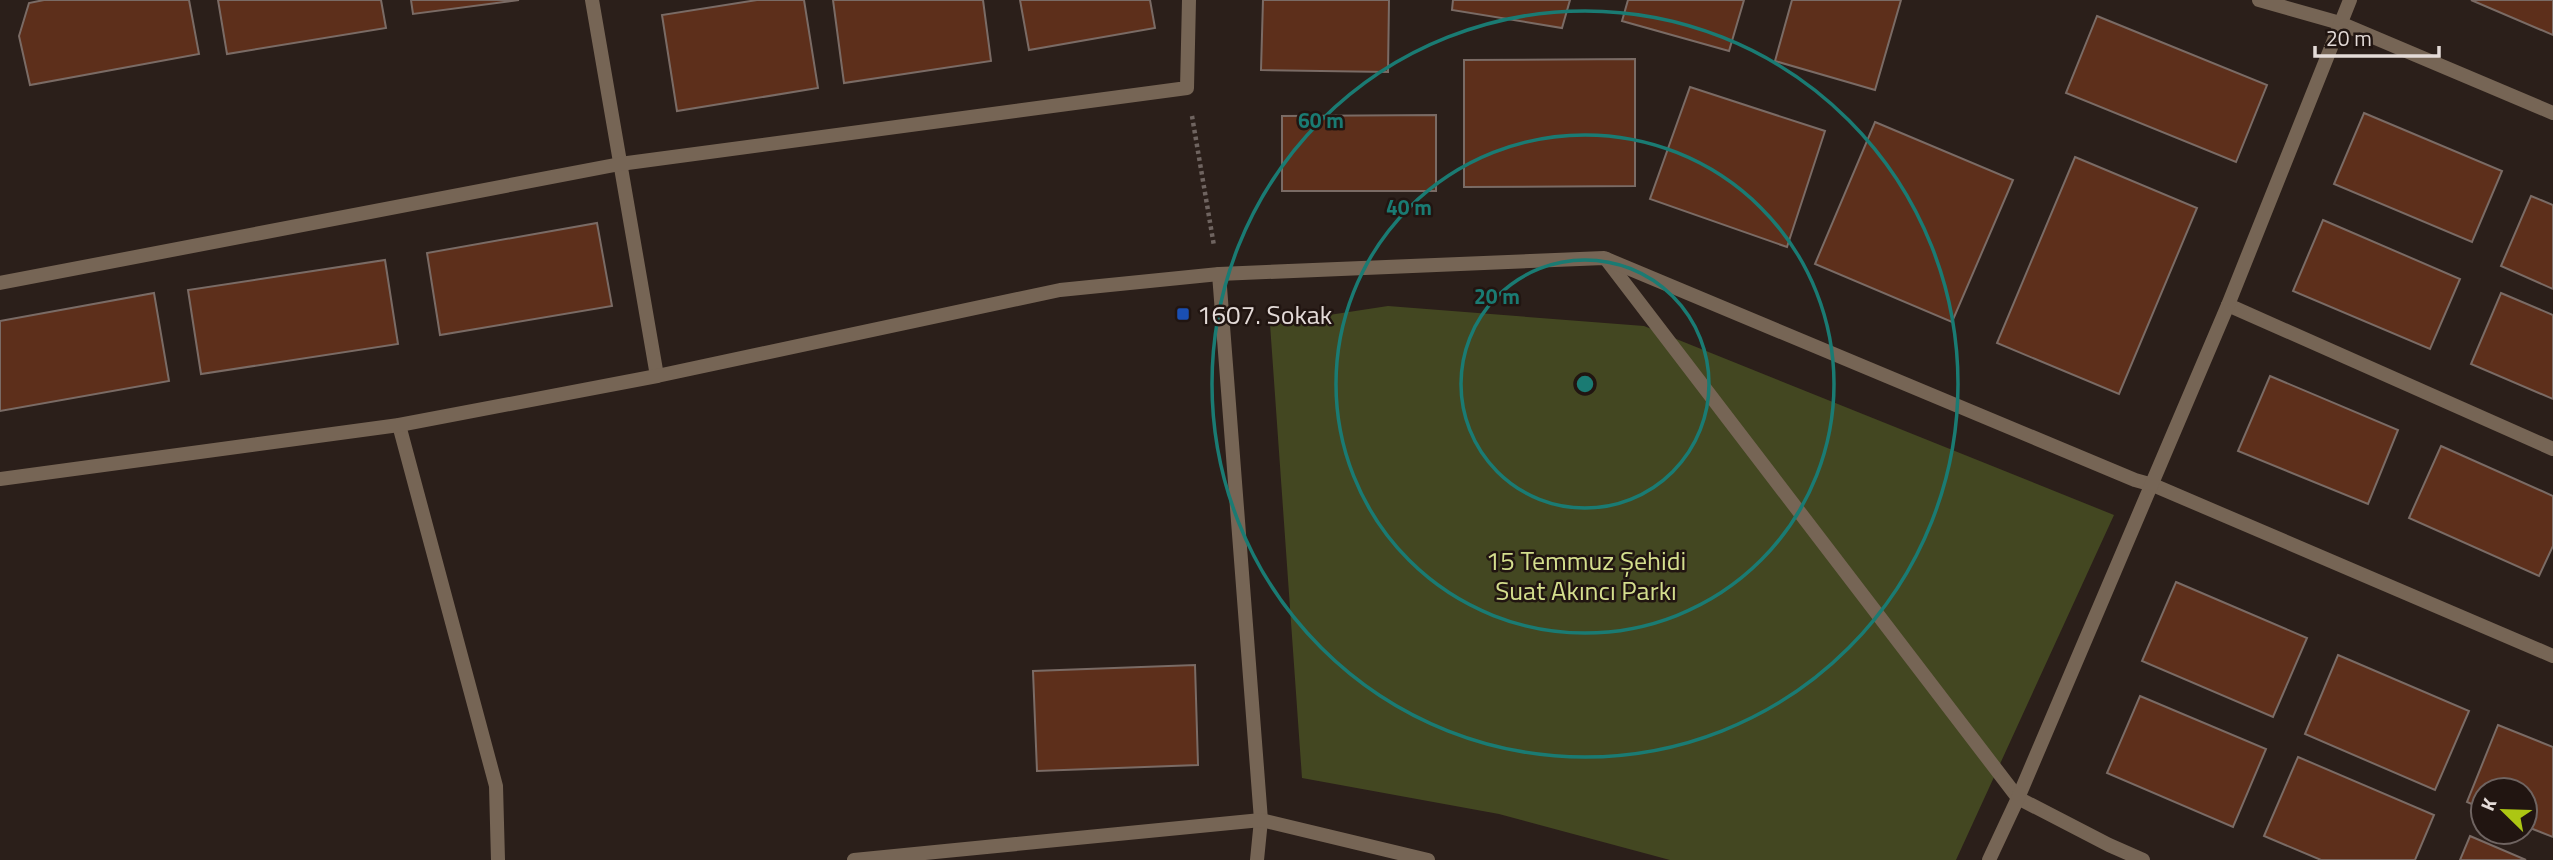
<svg xmlns="http://www.w3.org/2000/svg" width="2553" height="860" viewBox="0 0 2553 860" font-family="'Titillium Web',sans-serif">
  <style>
    .green { fill: #434721 }
    .building { fill: #5d2f1b; stroke: #7a6b65; stroke-width: 2 }
    .lines { fill: none; stroke-linecap: round; stroke-linejoin: round }
    .path { stroke: #6f6460; stroke-width: 4.5; stroke-dasharray: 3.5 3.5; stroke-linecap: butt }
    .street { stroke: #766555; stroke-width: 14 }
    .ring { fill: none; stroke: #1a7b73; stroke-width: 3.5 }
    .transit-dot { fill: #1a4fb4; stroke: #211511; stroke-width: 2.5 }
    .labels { text-anchor: middle; dominant-baseline: central; stroke-width: 5; stroke-linejoin: round; paint-order: stroke }
    .poi-label { font-size: 26px; fill: #e4dbd8; stroke: #211511; text-anchor: start }
    .park-label { font-size: 26px; fill: #d4de8d; stroke: #211511 }
    .centre { fill: #1a7b73; stroke: #211511; stroke-width: 3.5 }
    .ring-label { font-size: 21px; text-anchor: middle; font-weight: bold; fill: #1a7b73; stroke: #211511; stroke-width: 5; stroke-linejoin: round; paint-order: stroke }
  </style>
  <rect width="100%" height="100%" fill="#2b1f1a"/>
  <!-- green -->
  <polygon class="green" points="1388,306 1644,326 2114,515 1956,860 1670,860 1499,814 1302,778 1270,324"/>
  <!-- building -->
  <g class="building">
    <polygon points="44,0 189,0 199,54 30,85 19,36 29,3"/>
    <polygon points="218,0 381,0 386,28 227,54"/>
    <polygon points="411,0 519,0 413,14"/>
    <polygon points="757,0 804,0 818,88 677,111 662,15"/>
    <polygon points="833,0 983,0 991,61 844,83"/>
    <polygon points="1020,0 1150,0 1155,28 1029,50"/>
    <polygon points="1263,0 1389,0 1388,72 1261,70"/>
    <polygon points="1453,0 1570,0 1562,28 1452,10"/>
    <polygon points="1628,0 1744,0 1729,51 1622,21"/>
    <polygon points="1792,0 1901,0 1875,90 1775,61"/>
    <polygon points="2471,0 2553,0 2553,35"/>
    <polygon points="2097,16 2267,85 2236,162 2066,93"/>
    <polygon points="1635,59 1635,186 1464,187 1464,60"/>
    <polygon points="1690,87 1825,131 1787,247 1650,199"/>
    <polygon points="2364,113 2502,171 2472,242 2334,184"/>
    <polygon points="1436,115 1436,191 1282,191 1282,116"/>
    <polygon points="1875,122 2013,180 1952,322 1815,264"/>
    <polygon points="2075,157 2197,208 2119,394 1997,343"/>
    <polygon points="2531,196 2553,205 2553,289 2501,266"/>
    <polygon points="2323,220 2460,279 2430,349 2293,291"/>
    <polygon points="597,223 612,306 440,335 427,253"/>
    <polygon points="385,260 398,344 201,374 188,290"/>
    <polygon points="154,293 169,381 0,411 0,321"/>
    <polygon points="2501,293 2553,315 2553,399 2471,364"/>
    <polygon points="2270,376 2398,430 2368,504 2238,451"/>
    <polygon points="2441,446 2553,496 2553,546 2539,576 2409,518"/>
    <polygon points="2176,582 2307,638 2273,717 2142,661"/>
    <polygon points="2338,655 2469,711 2435,790 2305,734"/>
    <polygon points="1195,665 1198,765 1037,771 1033,671"/>
    <polygon points="2140,696 2266,749 2233,827 2107,773"/>
    <polygon points="2498,725 2553,747 2553,837 2525,826 2525,790 2483,790 2483,809 2467,802"/>
    <polygon points="2298,757 2434,815 2415,860 2321,860 2264,836"/>
    <polygon points="2470,836 2526,860 2460,860"/>
  </g>
  <g class="lines">
    <!-- path -->
    <polyline class="path" points="1192,116 1214,246"/>
    <!-- street -->
    <g class="street">
      <polyline points="592,0 657,376"/>
      <polyline points="2259,0 2340,23 2553,113"/>
      <polyline points="1606,259 2018,798 2109,845 2143,860"/>
      <polyline points="1219,274 1261,820 1257,860"/>
      <polyline points="0,283 620,164 1187,88 1189,0"/>
      <polyline points="2228,305 2553,449"/>
      <polyline points="399,425 496,786 498,860"/>
      <polyline points="0,479 399,425 657,376 1060,290 1219,274 1604,258 2135,480 2153,485 2553,656"/>
      <polyline points="854,860 1261,820 1428,860"/>
      <polyline points="1989,860 2018,798 2228,305 2350,0"/>
    </g>
  </g>
  <!-- distance rings -->
  <g class="ring">
    <circle cx="1585" cy="384" r="124"/>
    <circle cx="1585" cy="384" r="249"/>
    <circle cx="1585" cy="384" r="373"/>
  </g>
  <!-- markers -->
  <rect class="transit-dot" x="1176" y="307" width="14" height="14" rx="3.5"/>
  <g class="labels">
    <!-- poi labels -->
    <g class="poi-label">
      <text x="1197" y="314">1607. Sokak</text>
    </g>
    <!-- park labels -->
    <g class="park-label">
      <text x="1586" y="560">15 Temmuz Şehidi<tspan x="1586" dy="30">Suat Akıncı Parkı</tspan></text>
    </g>
  </g>
  <circle cx="1585" cy="384" r="10" class="centre"/>
  <g class="ring-label">
    <text x="1321" y="128">60 m</text>
    <text x="1409" y="215">40 m</text>
    <text x="1497" y="304">20 m</text>
  </g>
  <!-- north arrow -->
  <g transform="translate(2504 811) rotate(293)"><circle r="33" fill="#211511" stroke="#6f6461" stroke-width="2"/>
  <path d="M0-5L12 26L0 18L-12 26Z" fill="#acc613"/>
  <text y="-10" font-size="19" font-weight="bold" text-anchor="middle" fill="#e4dbd8">K</text>
  </g>
  <!-- scale -->
  <path d="M2315 46v10h124v-10" fill="none" stroke="#e4dbd8" stroke-width="3.5"/>
  <text x="2326" y="46" font-size="21" fill="#e4dbd8" stroke="#211511" stroke-width="5" paint-order="stroke">20 m</text>
</svg>
